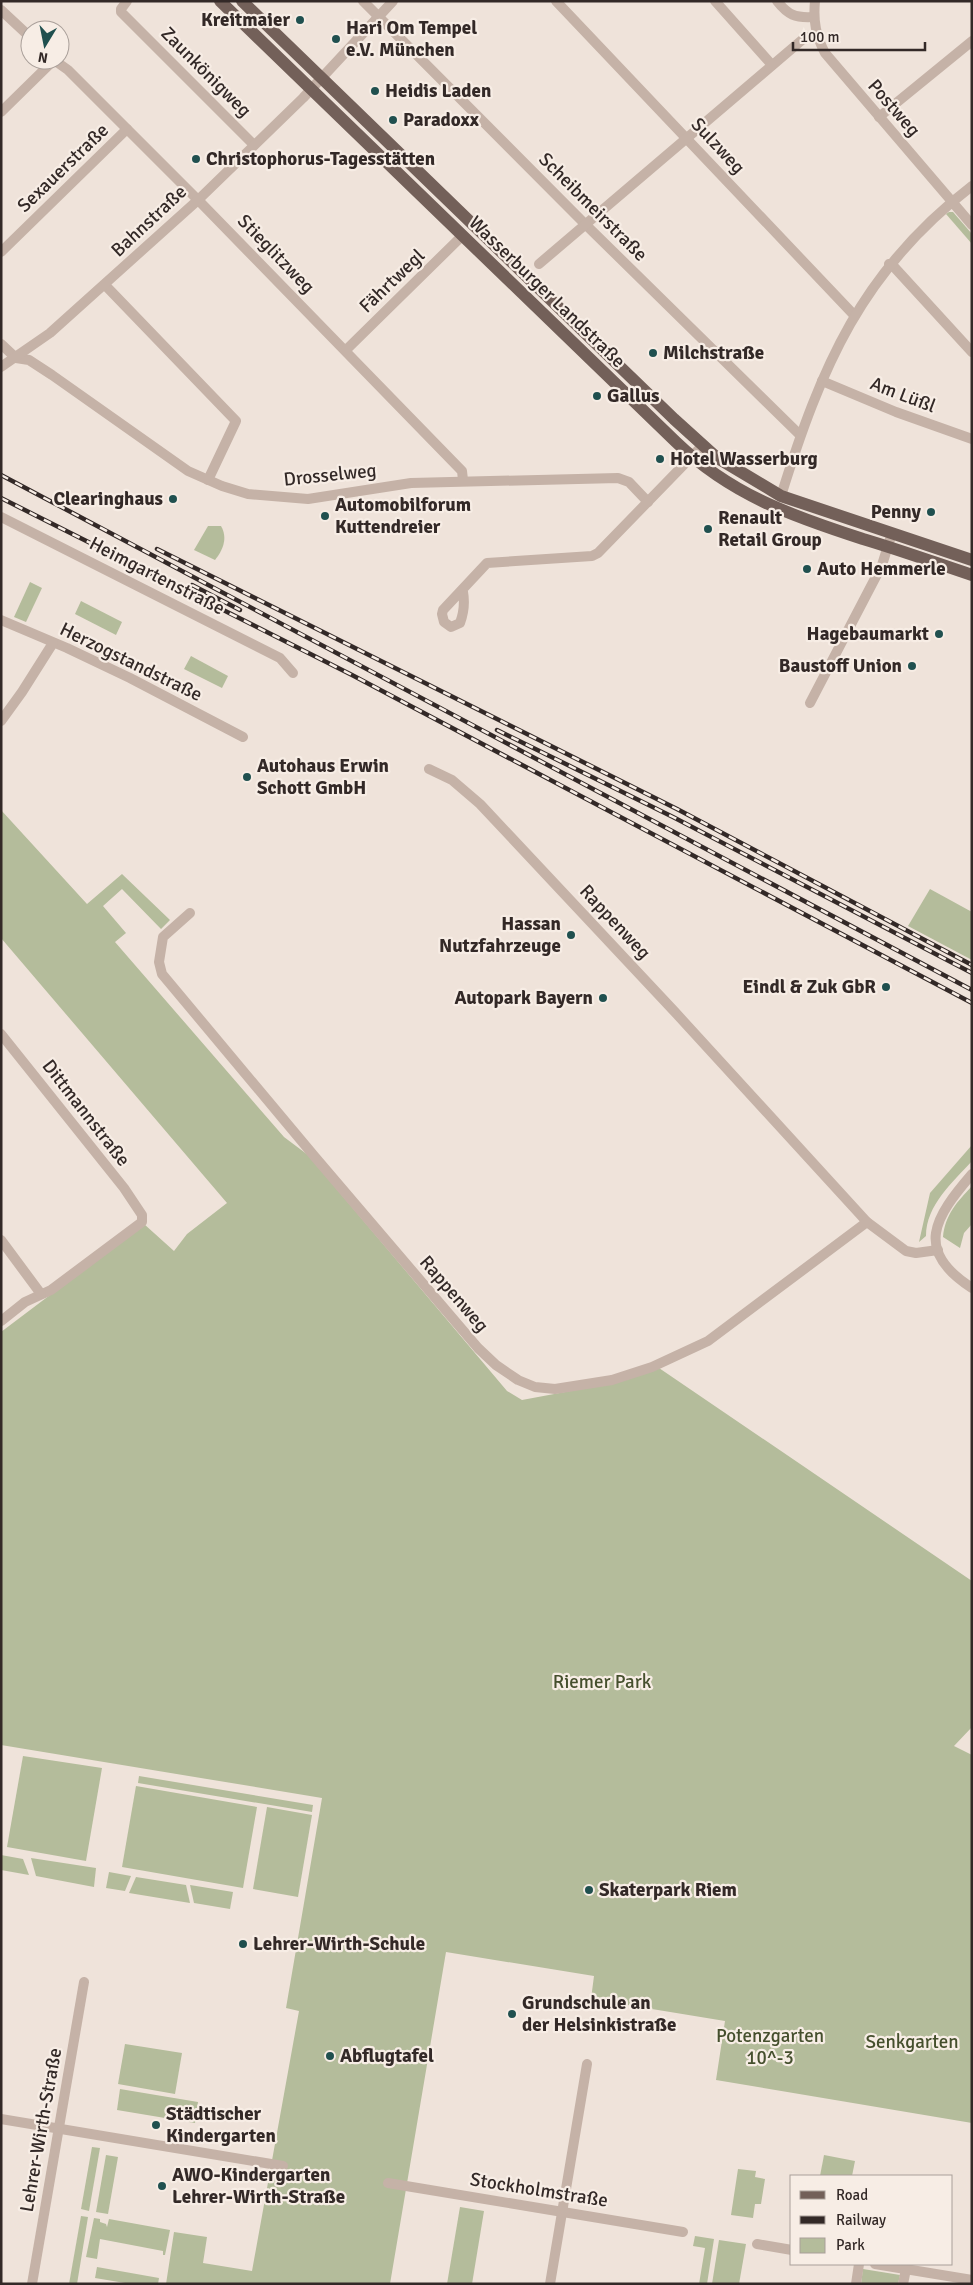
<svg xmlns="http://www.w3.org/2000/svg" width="973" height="2285" viewBox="0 0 973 2285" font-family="Signika,sans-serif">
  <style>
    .green { fill: #b4bc9b }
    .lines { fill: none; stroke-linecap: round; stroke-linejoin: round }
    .minor { stroke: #c5b2a7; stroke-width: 10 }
    .major { stroke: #736059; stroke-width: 12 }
    .rail-casing { stroke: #332927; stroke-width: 4.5 }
    .rail { stroke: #f7ede5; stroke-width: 2.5; stroke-dasharray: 8; stroke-linecap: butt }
    .poi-dot { fill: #20504f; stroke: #f7ede5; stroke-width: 2 }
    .labels { text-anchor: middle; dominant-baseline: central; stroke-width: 4.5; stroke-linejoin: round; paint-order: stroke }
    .poi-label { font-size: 19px; font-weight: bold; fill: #332927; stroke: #f7ede5; text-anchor: start }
    .street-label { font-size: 19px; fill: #332927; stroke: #f7ede5 }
    .park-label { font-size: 19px; fill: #454f2d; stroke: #f7ede5 }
  </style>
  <rect width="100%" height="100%" fill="#efe3da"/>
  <!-- green -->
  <g class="green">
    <polygon points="949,212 953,212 972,234 972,244 946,214"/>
    <path d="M 208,526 L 221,526 C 228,538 223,550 215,560 L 194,550 Z"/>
    <polygon points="30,582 42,588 26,622 14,617"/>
    <polygon points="81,601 122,622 116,635 75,614"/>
    <polygon points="191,656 228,676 222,688 184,669"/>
    <polygon points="1,810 87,904 122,874 170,920 161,929 122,889 103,906 126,933 115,942 284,1137 308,1155 507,1391 522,1400 613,1383 659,1368 972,1581 972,1727 954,1746 972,1755 972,2123 716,2080 725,2021 591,1999 594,1976 446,1952 390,2284 166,2284 174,2232 207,2237 203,2263 252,2271 299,2011 286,2008 322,1798 1,1745 1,1332 144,1224 174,1251 187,1234 227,1203 1,938"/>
    <polygon points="930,889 972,912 972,960 908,926"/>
    <path d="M 972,1145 L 972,1161 C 953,1182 926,1205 926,1236 L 919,1242 L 930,1193 Z"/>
    <path d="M 972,1186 L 972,1224 L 964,1233 L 960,1248 L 943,1237 C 945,1215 957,1202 972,1186 Z"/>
    <polygon points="23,1756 102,1768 86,1861 7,1847"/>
    <polygon points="139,1776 313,1805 312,1812 138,1783"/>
    <polygon points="136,1786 257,1807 243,1888 122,1867"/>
    <polygon points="267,1807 312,1815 298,1897 253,1889"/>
    <polygon points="1,1855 23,1859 29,1875 1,1870"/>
    <polygon points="31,1858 96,1868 94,1887 36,1876"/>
    <polygon points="109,1872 131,1876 125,1891 106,1888"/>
    <polygon points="136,1877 186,1885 190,1903 129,1893"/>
    <polygon points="190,1885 233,1892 230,1909 194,1903"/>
    <polygon points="125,2044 182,2053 175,2094 118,2084"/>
    <polygon points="120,2089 198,2102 195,2123 117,2110"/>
    <polygon points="92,2147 100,2148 89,2211 81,2209"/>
    <polygon points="106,2155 118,2157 108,2214 96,2212"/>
    <polygon points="824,2155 855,2161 852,2176 820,2176"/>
    <polygon points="738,2169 756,2171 755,2177 765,2179 761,2204 755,2204 753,2218 731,2215"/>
    <polygon points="460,2207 484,2211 472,2284 447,2284"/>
    <polygon points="81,2216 88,2217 77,2284 69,2284"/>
    <polygon points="94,2218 100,2219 100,2222 106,2224 107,2227 109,2219 170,2230 165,2255 163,2255 163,2251 100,2239 97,2259 86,2257"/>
    <polygon points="695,2236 714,2239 707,2284 699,2284 705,2248 693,2246"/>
    <polygon points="719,2240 746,2244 739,2284 712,2284"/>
    <polygon points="97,2267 159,2278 158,2284 131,2284 95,2278"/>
    <polygon points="863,2269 900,2275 898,2284 861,2284"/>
  </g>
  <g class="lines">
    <!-- minor -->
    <g class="minor">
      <polyline points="127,1 121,9 121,12 254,145"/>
      <polyline points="363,1 585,224 800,435"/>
      <polyline points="556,1 854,315"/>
      <polyline points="715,1 772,65"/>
      <path d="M 777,1 C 788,15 795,18 813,17"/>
      <path d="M 815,1 C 813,21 816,36 825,53 L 972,225"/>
      <polyline points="1,10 30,37"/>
      <polyline points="54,60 68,70 202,204 462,471 463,480"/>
      <polyline points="1,112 54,60"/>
      <polyline points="879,117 972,41"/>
      <polyline points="1,252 127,129"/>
      <polyline points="539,264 802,40 816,34"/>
      <polyline points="889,264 895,268 972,352"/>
      <polyline points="105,285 236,421 208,480"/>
      <polyline points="1,344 16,358 29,360 52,375 188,471 222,486 248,494 308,499 411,483 618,478 629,482 648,502"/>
      <polyline points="346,350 462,236"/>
      <polyline points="1,367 50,333 198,200 303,98 393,1"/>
      <polyline points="822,381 896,412 972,439"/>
      <path d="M 781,496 C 821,367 862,270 972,186"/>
      <polyline points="1,517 280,658 293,673"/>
      <path d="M 463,592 C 465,603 464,612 460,623 L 451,627 L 444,622 L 442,614 L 443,610 L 487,563 L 592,556 L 598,553 L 702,446"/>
      <polyline points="1,620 67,648 130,678 243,737"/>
      <polyline points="810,703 882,565 892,533"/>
      <polyline points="1,721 22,692 53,643"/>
      <polyline points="429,769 452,780 480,804 674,1011 867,1222 906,1251 916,1253 938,1250"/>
      <polyline points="190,913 163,937 159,962 162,974 315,1157 478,1348 496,1365 518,1380 535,1387 555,1389 612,1380 652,1367 708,1341 867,1222"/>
      <polyline points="1,1034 124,1188 142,1215 142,1222 51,1290 25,1302 1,1321"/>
      <path d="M 972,1174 C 935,1217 913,1250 972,1288"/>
      <polyline points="1,1240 41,1294"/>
      <polyline points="1,2119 283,2166"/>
      <polyline points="388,2183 683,2232"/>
      <polyline points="757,2244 792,2250"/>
      <polyline points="875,2264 972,2280"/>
      <polyline points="32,2284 84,1982"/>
      <polyline points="550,2284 587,2064"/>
      <polyline points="856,2284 859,2264"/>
      <polyline points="903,2284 906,2269"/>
    </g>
    <!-- major -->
    <g class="major">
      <path d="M 220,1 L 676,442 C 731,495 792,516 863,539 C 900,550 936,563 972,575"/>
      <polyline points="242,1 674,419 716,457 781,496 972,560"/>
    </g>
    <!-- rail casing -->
    <g class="rail-casing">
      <g id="rail">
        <polyline points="1,475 972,990"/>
        <polyline points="1,498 352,675 972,1003"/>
        <polyline points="157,549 677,809 972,965"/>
        <polyline points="192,585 240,610"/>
        <polyline points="497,730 673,817 972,973"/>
      </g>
    </g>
    <!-- rail -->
    <use href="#rail" class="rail"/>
  </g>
  <!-- markers -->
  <g class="poi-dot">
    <circle cx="300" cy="20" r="5"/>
    <circle cx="336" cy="39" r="5"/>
    <circle cx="375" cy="91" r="5"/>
    <circle cx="393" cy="120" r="5"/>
    <circle cx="196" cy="159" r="5"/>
    <circle cx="653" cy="353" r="5"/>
    <circle cx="597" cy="396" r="5"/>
    <circle cx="660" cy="459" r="5"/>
    <circle cx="173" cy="499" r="5"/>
    <circle cx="931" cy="512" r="5"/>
    <circle cx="325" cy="516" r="5"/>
    <circle cx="708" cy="529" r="5"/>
    <circle cx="807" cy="569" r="5"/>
    <circle cx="939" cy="634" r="5"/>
    <circle cx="912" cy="666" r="5"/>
    <circle cx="247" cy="777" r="5"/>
    <circle cx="571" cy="935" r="5"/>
    <circle cx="886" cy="987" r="5"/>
    <circle cx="603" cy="998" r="5"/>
    <circle cx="589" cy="1890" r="5"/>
    <circle cx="243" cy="1944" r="5"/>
    <circle cx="512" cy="2014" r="5"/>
    <circle cx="330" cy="2056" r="5"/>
    <circle cx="156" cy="2125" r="5"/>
    <circle cx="162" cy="2186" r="5"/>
  </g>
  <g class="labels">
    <!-- poi labels -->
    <g class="poi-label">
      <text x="290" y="20" text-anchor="end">Kreitmaier</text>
      <text x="346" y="28">Hari Om Tempel<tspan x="346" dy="22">e.V. München</tspan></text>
      <text x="385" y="91">Heidis Laden</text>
      <text x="403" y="120">Paradoxx</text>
      <text x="206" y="159">Christophorus-Tagesstätten</text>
      <text x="663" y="353">Milchstraße</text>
      <text x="607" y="396">Gallus</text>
      <text x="670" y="459">Hotel Wasserburg</text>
      <text x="163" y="499" text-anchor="end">Clearinghaus</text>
      <text x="335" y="505">Automobilforum<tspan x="335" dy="22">Kuttendreier</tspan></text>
      <text x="921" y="512" text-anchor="end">Penny</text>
      <text x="718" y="518">Renault<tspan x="718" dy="22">Retail Group</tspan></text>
      <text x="817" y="569">Auto Hemmerle</text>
      <text x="929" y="634" text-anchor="end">Hagebaumarkt</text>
      <text x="902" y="666" text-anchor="end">Baustoff Union</text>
      <text x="257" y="766">Autohaus Erwin<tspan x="257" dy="22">Schott GmbH</tspan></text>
      <text x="561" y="924" text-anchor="end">Hassan<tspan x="561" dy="22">Nutzfahrzeuge</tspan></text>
      <text x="876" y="987" text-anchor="end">Eindl &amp; Zuk GbR</text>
      <text x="593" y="998" text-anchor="end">Autopark Bayern</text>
      <text x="599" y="1890">Skaterpark Riem</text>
      <text x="253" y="1944">Lehrer-Wirth-Schule</text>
      <text x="522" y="2003">Grundschule an<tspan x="522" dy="22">der Helsinkistraße</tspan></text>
      <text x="340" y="2056">Abflugtafel</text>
      <text x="166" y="2114">Städtischer<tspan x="166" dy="22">Kindergarten</tspan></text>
      <text x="172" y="2175">AWO-Kindergarten<tspan x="172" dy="22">Lehrer-Wirth-Straße</tspan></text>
    </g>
    <!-- street labels -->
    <g class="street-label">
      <text transform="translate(206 72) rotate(45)">Zaunkönigweg</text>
      <text transform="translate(894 108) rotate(49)">Postweg</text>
      <text transform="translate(718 146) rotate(47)">Sulzweg</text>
      <text transform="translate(63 168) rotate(-44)">Sexauerstraße</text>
      <text transform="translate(593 207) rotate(45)">Scheibmeirstraße</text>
      <text transform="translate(149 221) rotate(-43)">Bahnstraße</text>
      <text transform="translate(276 254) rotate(46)">Stieglitzweg</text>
      <text transform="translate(392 281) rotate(-44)">Fährtwegl</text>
      <text transform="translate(547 292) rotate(44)">Wasserburger Landstraße</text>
      <text transform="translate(903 395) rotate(21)">Am Lüßl</text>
      <text transform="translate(330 475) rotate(-6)">Drosselweg</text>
      <text transform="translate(157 576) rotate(27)">Heimgartenstraße</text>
      <text transform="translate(131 662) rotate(26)">Herzogstandstraße</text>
      <text transform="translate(615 922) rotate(47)">Rappenweg</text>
      <text transform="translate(86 1113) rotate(52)">Dittmannstraße</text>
      <text transform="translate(454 1294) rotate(49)">Rappenweg</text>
      <text transform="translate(41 2130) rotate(-80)">Lehrer-Wirth-Straße</text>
      <text transform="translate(539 2190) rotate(9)">Stockholmstraße</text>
    </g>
    <!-- park labels -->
    <g class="park-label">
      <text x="602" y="1682">Riemer Park</text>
      <text x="770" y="2036">Potenzgarten<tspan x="770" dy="22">10^-3</tspan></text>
      <text x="912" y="2042">Senkgarten</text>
    </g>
  </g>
  <!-- border -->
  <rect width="973" height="2285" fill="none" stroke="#332927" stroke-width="5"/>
  <!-- legend -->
  <rect x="790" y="2175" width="162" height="90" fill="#f7ede5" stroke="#a99f99"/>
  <rect x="800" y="2191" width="25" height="8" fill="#736059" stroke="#a99f99"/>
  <text x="836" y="2200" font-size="15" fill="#332927">Road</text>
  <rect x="800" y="2216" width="25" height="8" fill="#332927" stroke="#a99f99"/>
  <text x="836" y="2225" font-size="15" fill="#332927">Railway</text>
  <rect x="800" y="2238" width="25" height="15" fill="#b4bc9b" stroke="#a99f99"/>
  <text x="836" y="2250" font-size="15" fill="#332927">Park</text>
  <!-- north arrow -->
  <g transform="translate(45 45) rotate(190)"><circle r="24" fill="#f7ede5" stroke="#a99f99"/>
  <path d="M0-4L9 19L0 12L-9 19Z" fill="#20504f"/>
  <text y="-8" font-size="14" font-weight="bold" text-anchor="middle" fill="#332927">N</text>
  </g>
  <!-- scale -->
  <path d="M793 42v8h132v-8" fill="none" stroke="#332927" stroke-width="2.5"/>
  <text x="800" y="42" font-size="15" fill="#332927" stroke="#f7ede5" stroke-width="4" paint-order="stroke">100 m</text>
</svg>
